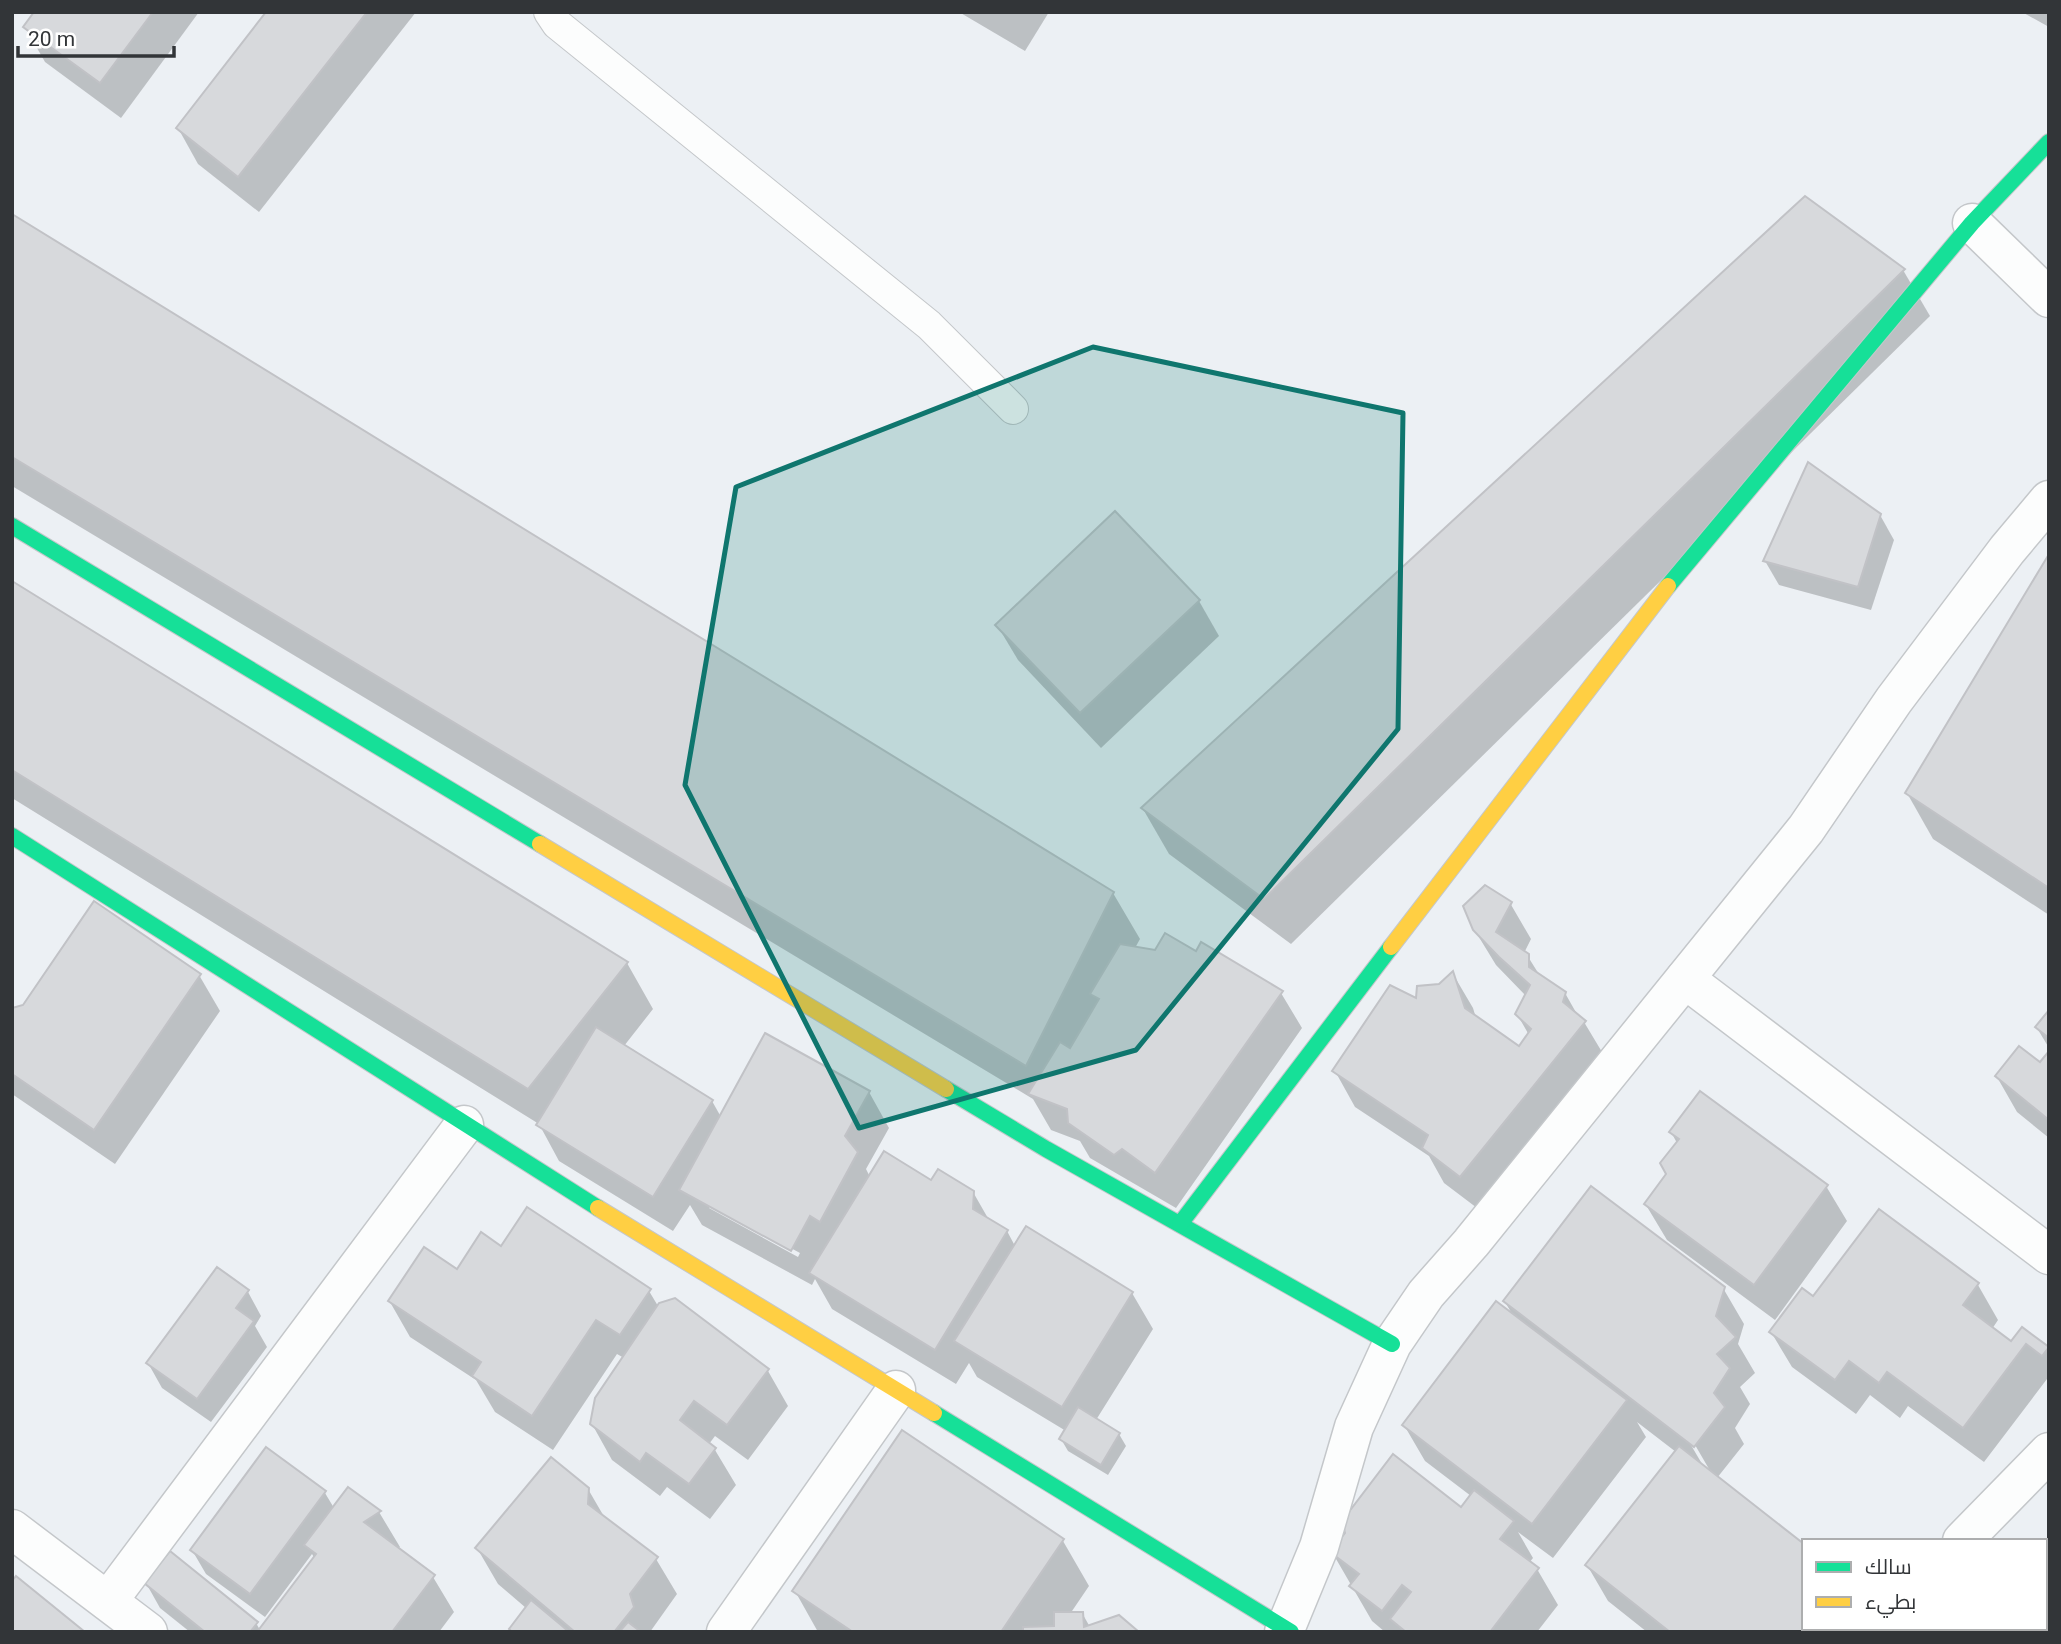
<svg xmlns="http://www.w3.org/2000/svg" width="2061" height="1644" viewBox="0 0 2061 1644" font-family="Roboto,Cairo,sans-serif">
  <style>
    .shadow { fill: #0003; fill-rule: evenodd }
    .building { fill: #d7d9dc; stroke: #c1c2c6; stroke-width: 2 }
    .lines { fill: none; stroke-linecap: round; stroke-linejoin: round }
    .lane-casing { stroke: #c4c7ca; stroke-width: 32 }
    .street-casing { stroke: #c4c7ca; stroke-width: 41 }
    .fast-casing { stroke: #c4c7ca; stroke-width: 18 }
    .slow-casing { stroke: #c4c7ca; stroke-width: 18 }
    .lane { stroke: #fcfdfd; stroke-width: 30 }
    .street { stroke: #fcfdfd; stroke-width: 38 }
    .fast { stroke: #16e098; stroke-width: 16 }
    .slow { stroke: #ffcf43; stroke-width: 16 }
    .marked { fill: #0f766e; fill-opacity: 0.2; stroke: #0f766e; stroke-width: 5; stroke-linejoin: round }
  </style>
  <rect width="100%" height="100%" fill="#ecf0f4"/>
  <!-- shadow -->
  <g class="shadow">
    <polygon points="36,12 199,12 121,118 45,62 25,27"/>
    <polygon points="269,12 416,12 259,212 198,164 178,128"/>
    <polygon points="959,12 1049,12 1025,51"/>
    <polygon points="2022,12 2049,12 2049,27"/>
    <polygon points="12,216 1113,893 1140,939 1135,948 1281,993 1302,1028 1176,1208 1090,1158 1080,1141 1051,1130 1033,1099 12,486"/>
    <polygon points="1903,270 1930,316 1291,944 1169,854 1143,809"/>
    <polygon points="1880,515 1894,540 1871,610 1779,585 1765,561"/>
    <polygon points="2049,558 2049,915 1933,839 1907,793"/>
    <path d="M 12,583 L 627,963 L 653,1009 L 624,1046 L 712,1101 L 721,1117 L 869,1092 L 889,1128 L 866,1169 L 870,1177 L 932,1182 L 973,1192 L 989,1220 L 1007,1231 L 1015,1246 L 1132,1293 L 1153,1329 L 1096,1420 L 1119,1434 L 1126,1446 L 1108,1475 L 1068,1451 L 1061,1439 L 1066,1431 L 977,1377 L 969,1363 L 956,1384 L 832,1309 L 815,1279 L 812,1285 L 702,1225 L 690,1205 L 673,1231 L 559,1161 L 539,1124 L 12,798 ZM 709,1204 L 800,1253 L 798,1257 L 709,1208 Z"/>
    <polygon points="1199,601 1219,636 1101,748 1018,660 997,625"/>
    <polygon points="1510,903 1531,939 1524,953 1527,955 1540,976 1565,993 1578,1016 1584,1022 1605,1057 1481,1211 1444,1183 1429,1156 1355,1107 1335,1071 1417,1001 1440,985 1453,974 1473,1008 1476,1018 1519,1049 1529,1035 1517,1014 1526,996 1496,965 1474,929"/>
    <polygon points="199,975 220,1011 115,1164 12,1094 12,1010"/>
    <polygon points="2049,1013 2049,1048 2037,1028"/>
    <polygon points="2049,1054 2049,1138 2017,1112 1997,1077 2040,1064"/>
    <polygon points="1671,1132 1826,1186 1847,1221 1775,1320 1667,1240 1646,1205 1668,1174 1677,1143"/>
    <polygon points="1879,1211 1978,1285 1998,1320 1992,1329 2012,1343 2022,1330 2049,1350 2049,1380 2047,1379 1984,1462 1908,1406 1900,1418 1870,1395 1856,1414 1792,1367 1771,1332 1813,1299"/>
    <polygon points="502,1248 649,1291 658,1306 768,1371 788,1406 748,1460 715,1436 709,1444 715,1450 736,1485 710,1519 667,1487 660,1496 612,1460 592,1424 624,1358 617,1354 553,1450 495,1412 476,1380 410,1337 390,1302 457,1271"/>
    <path d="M 1723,1288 L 1744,1324 L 1738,1344 L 1755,1373 L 1740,1387 L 1750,1404 L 1735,1428 L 1744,1444 L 1717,1478 L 1804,1628 L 1872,1628 L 1870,1632 L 1647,1632 L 1608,1601 L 1587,1565 L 1676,1452 L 1637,1422 L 1646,1437 L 1553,1558 L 1518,1532 L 1533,1558 L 1529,1563 L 1537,1569 L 1558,1605 L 1537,1632 L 1385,1632 L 1372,1621 L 1332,1552 L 1462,1509 L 1471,1496 L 1425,1461 L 1404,1425 L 1514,1317 L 1505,1302 ZM 1691,1438 L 1709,1469 L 1705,1469 L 1688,1440 Z"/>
    <polygon points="248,1292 261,1316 255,1326 267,1347 211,1422 162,1388 148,1363"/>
    <polygon points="267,1449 325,1493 334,1508 349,1489 379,1512 400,1547 397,1549 433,1577 454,1612 439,1632 190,1632 160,1608 146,1583 256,1623 260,1630 315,1559 312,1554 265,1617 206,1574 192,1550"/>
    <polygon points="588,1489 606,1520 656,1559 677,1594 650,1632 512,1632 526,1608 498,1584 477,1548"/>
    <polygon points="1063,1541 1089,1586 1070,1614 1082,1613 1090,1627 1136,1632 818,1632 795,1591"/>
  </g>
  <!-- building -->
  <g class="building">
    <polygon points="34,12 153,12 100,83 23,27"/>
    <polygon points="266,12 367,12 238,177 176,128"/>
    <polygon points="1805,196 1905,269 1264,899 1141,808"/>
    <polygon points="12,214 1114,892 1026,1066 12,457"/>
    <polygon points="1808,462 1881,514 1858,587 1763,561"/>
    <polygon points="1115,511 1200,600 1080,713 995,625"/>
    <polygon points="2049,554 2049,888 1905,793"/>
    <polygon points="12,581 628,962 528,1089 12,770"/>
    <polygon points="1485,885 1512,902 1496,932 1529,954 1529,967 1566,992 1563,1002 1586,1021 1460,1177 1422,1148 1428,1135 1332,1071 1390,985 1416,998 1417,986 1439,984 1453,971 1465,1008 1519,1046 1531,1029 1515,1014 1530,985 1499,957 1473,930 1463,906"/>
    <polygon points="94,901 201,974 94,1130 12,1074 12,1008 23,1005"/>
    <polygon points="1165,933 1196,951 1201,942 1283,991 1155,1173 1122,1149 1114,1155 1068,1123 1067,1109 1028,1094 1060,1042 1070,1048 1099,999 1090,994 1120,944 1155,950"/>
    <polygon points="2049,1010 2049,1038 2035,1027"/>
    <polygon points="596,1027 713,1100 653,1197 536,1125"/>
    <polygon points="765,1033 870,1091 845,1136 858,1152 820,1222 810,1216 791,1251 679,1190"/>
    <polygon points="2019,1046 2040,1062 2049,1051 2049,1120 1995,1076"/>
    <polygon points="1700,1091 1828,1185 1754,1285 1644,1204 1666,1174 1660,1163 1679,1139 1669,1132"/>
    <polygon points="884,1151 931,1180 938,1169 974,1191 973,1209 1008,1230 935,1350 809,1273"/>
    <polygon points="1591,1186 1725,1287 1716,1316 1736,1337 1717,1354 1730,1368 1714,1393 1725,1407 1694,1447 1503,1301"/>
    <polygon points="527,1207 651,1289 620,1335 596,1320 532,1416 472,1376 481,1362 388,1301 424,1247 457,1269 481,1232 501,1246"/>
    <polygon points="1879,1209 1979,1283 1963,1305 2011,1341 2022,1327 2049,1347 2042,1356 2026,1344 1963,1428 1887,1372 1879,1383 1849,1361 1835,1380 1769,1332 1802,1288 1813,1296"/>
    <polygon points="1026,1226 1133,1292 1062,1407 954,1341"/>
    <polygon points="217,1267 249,1290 236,1308 254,1321 197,1399 146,1363"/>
    <polygon points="675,1298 769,1369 727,1425 694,1401 680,1420 716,1448 689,1484 646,1453 640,1462 590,1424 595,1398 659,1303"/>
    <polygon points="1496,1301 1627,1400 1532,1524 1402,1425"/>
    <polygon points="1078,1407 1120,1433 1101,1465 1059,1439"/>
    <polygon points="902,1430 1064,1539 1001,1632 853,1632 792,1591"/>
    <polygon points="1679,1446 1804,1544 1804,1628 1824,1628 1822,1632 1670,1632 1585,1565"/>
    <polygon points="266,1447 326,1491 250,1594 190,1550"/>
    <polygon points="1393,1454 1461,1507 1474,1490 1514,1521 1500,1539 1539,1568 1490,1632 1406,1632 1390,1619 1411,1592 1402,1585 1382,1611 1349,1586 1359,1574 1330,1552 1345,1533 1342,1521"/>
    <polygon points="551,1457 589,1488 588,1504 658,1557 630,1594 634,1607 614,1632 575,1632 475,1548"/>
    <polygon points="348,1487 381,1511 364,1522 435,1575 392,1632 257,1632 316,1554 304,1545"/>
    <polygon points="170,1551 258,1622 250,1632 205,1632 144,1583"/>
    <polygon points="16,1576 85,1632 12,1632 12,1581"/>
    <polygon points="531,1600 561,1625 569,1632 512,1632 509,1629"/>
    <polygon points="1054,1612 1083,1612 1084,1627 1119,1615 1139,1632 1023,1632 1023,1627 1054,1626"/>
    <polygon points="628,1622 641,1632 619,1632"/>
  </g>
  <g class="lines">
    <!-- lane casing -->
    <g class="lane-casing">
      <polyline id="lane" points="549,12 557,24 929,325 1013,409"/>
    </g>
    <!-- street casing -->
    <g class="street-casing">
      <g id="street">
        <polyline points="1972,223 2049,298"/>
        <polyline points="1685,979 2049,1255"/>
        <polyline points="12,1529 148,1632"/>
        <polyline points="1962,1541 2049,1452"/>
        <polyline points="108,1601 464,1125"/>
        <polyline points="726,1632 896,1390"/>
        <polyline points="1284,1632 1319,1547 1354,1427 1392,1344 1426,1294 1471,1243 1806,829 1894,700 2007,550 2049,500"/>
        <polyline points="1874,1632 1877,1628"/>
      </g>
    </g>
    <!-- fast casing -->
    <g class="fast-casing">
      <g id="fast">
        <polyline points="12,526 540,844"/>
        <polyline points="1668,586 1972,223 2049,142"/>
        <polyline points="12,836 598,1208"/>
        <polyline points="946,1089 1046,1149 1392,1344"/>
        <polyline points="1180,1224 1391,947"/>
        <polyline points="934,1413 1291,1632"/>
      </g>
    </g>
    <!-- slow casing -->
    <g class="slow-casing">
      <g id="slow">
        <polyline points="540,844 946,1089"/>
        <polyline points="1391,947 1668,586"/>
        <polyline points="598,1208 934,1413"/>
      </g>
    </g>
    <!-- lane -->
    <use href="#lane" class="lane"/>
    <!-- street -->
    <use href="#street" class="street"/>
    <!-- fast -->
    <use href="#fast" class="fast"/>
    <!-- slow -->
    <use href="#slow" class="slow"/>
  </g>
  <!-- marked area -->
  <path class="marked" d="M 1093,347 L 1403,413 L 1398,729 L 1136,1050 L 859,1128 L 685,785 L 736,487 Z"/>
  <!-- border -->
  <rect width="2061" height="1644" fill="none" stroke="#323538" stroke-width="28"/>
  <!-- legend -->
  <rect x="1802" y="1539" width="245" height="91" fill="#ffffff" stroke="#adaeaf" stroke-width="2"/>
  <rect x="1816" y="1562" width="35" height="10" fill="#16e098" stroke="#adaeaf" stroke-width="2"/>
  <text x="1865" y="1574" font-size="21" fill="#323538">سالك</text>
  <rect x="1816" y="1597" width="35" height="10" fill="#ffcf43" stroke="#adaeaf" stroke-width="2"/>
  <text x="1865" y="1609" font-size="21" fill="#323538">بطيء</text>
  <!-- scale -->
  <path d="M18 46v10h156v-10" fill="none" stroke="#323538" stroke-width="3.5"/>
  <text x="28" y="46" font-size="21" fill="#323538" stroke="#ffffff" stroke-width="5" paint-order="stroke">20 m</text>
</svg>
